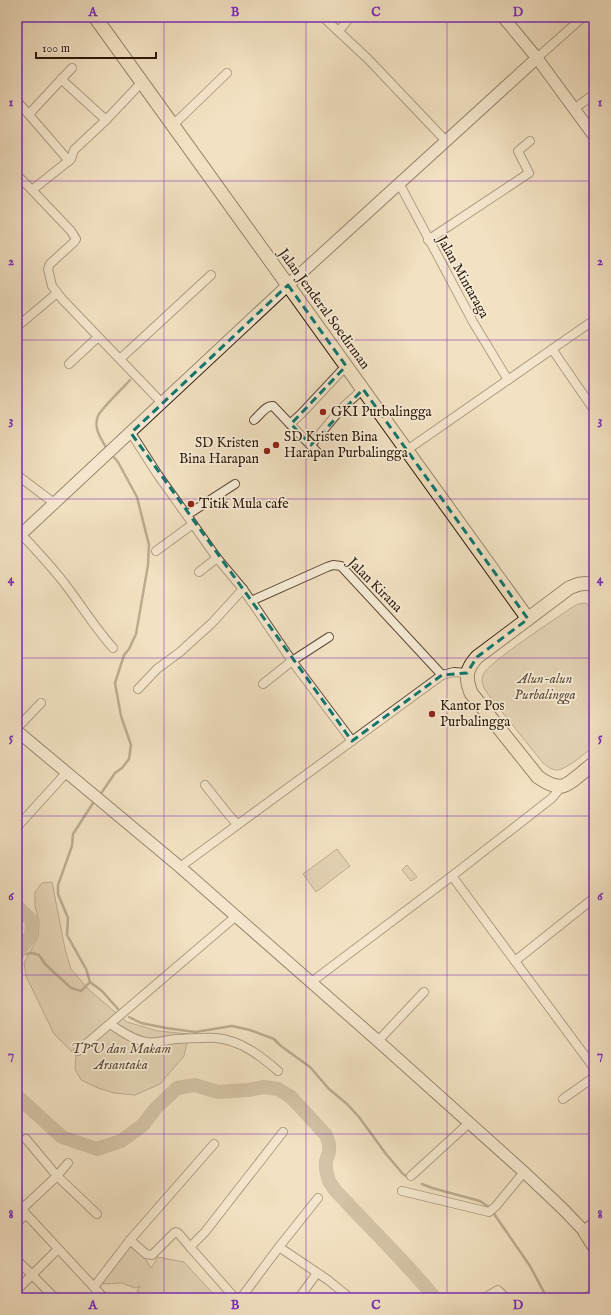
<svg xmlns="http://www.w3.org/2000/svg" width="611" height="1315" viewBox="0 0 611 1315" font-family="'IM FELL English',serif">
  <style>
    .green { fill: #d0bfa3; stroke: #7e6c56 }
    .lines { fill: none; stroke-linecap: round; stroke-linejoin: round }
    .stream { stroke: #7b6852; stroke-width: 2.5 }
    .river { stroke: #af9d83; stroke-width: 14 }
    .street-casing { stroke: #5e4a37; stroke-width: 10 }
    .secondary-casing { stroke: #2c1809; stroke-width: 13 }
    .primary-casing { stroke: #2c1809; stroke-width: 15 }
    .street { stroke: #f7ecd7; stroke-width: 8 }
    .secondary { stroke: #f7ecd7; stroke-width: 11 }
    .primary { stroke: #f2e1c2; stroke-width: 13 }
    .marked { fill: none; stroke: #0f766e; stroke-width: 3; stroke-dasharray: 8 5; stroke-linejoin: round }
    .grid { fill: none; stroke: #7b2cbf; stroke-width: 1; stroke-opacity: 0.55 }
    .poi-dot { fill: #8f2418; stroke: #f7ecd7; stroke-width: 1.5 }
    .labels { text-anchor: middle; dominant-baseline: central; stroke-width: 3.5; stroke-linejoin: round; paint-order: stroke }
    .street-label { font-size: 14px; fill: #2c1809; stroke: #f7ecd7 }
    .poi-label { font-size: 14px; fill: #2c1809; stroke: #f7ecd7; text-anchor: start }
    .park-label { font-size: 14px; font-style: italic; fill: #5d4a37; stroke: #f7ecd7 }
    .neatline { fill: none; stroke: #7b2cbf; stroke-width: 1.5 }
    .grid-label { font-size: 13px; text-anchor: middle; font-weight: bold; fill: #7b2cbf }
  </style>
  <rect width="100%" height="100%" fill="#f2e1c2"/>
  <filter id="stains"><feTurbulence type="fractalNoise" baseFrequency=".005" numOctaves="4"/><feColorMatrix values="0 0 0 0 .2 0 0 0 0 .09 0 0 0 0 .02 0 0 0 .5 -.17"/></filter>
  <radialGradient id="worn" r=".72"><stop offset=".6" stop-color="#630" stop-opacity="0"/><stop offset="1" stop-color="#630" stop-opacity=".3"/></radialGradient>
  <!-- green -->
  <g class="green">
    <path d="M 585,603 L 594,607 L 594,746 C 587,752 566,770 557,770 C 551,770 547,766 543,763 L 490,697 C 485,690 480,684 483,675 C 487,663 557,618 571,608 L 578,604 Z"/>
    <polygon points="337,849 350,866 316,892 303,874"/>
    <polygon points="407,865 417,877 411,881 402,870"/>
    <polygon points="52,882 65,949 71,969 88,989 127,1022 158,1031 189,1034 184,1056 160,1084 135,1095 114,1093 98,1088 81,1080 75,1069 76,1056 54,1034 26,976 24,963 38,937 39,921 35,906 35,892 42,883"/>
    <polygon points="132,1246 143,1255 151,1268 158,1257 184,1262 217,1298 146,1298 137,1291 140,1286 135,1288 122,1283 103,1284 102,1281 125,1251"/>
  </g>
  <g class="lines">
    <!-- stream -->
    <g class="stream">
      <path d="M 107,449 C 101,439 93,428 98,416 C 100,410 124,387 130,380"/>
      <polyline points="100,795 115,773 122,768 129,759 131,745 121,716 115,683 124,655 129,649 136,634 148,565 149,545 137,497 118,462 111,454"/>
      <polyline points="95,800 73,834 72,846 58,885 58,894 68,918 67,935 86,969 90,982 102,991 118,1009"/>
      <polyline points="17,955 32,953 39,955 45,964 71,988 81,991 90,982"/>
      <polyline points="129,1017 141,1023 166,1028 195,1032 232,1026 250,1030 274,1039 281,1046 310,1067 329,1089 347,1104 359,1117 386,1154 403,1174 409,1178"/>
      <polyline points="422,1184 432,1188 480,1201 490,1208 530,1266 547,1298"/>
    </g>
    <!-- river -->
    <g class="river">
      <polyline points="17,906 32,921 31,935 17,954"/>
      <path d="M 17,1096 L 62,1137 L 97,1149 L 121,1141 L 143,1125 L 155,1109 L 177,1088 L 195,1085 L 218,1092 L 248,1090 L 264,1087 L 278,1089 L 291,1097 L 326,1135 L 329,1144 L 329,1152 L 326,1161 L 326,1170 L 329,1181 L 335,1190 C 368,1226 404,1260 435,1298"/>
    </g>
    <!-- street casing -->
    <g class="street-casing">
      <g id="street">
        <polyline points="323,17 368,59 446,141"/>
        <polyline points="339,31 350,17"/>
        <polyline points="537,58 583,17"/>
        <polyline points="61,79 106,120"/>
        <polyline points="142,82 106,120 74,150 71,159 32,190 71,231 76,239 74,242 50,264 48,269 52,286 62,299 162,403"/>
        <polyline points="17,101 69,161"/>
        <polyline points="574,109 594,94"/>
        <polyline points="29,114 72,68"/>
        <polyline points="173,125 227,73"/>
        <polyline points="17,175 32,190"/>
        <polyline points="399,183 473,322 508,380"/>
        <polyline points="428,240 529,173 518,151 530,141"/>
        <polyline points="19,325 57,293"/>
        <polyline points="552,349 594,410"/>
        <polyline points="120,359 211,275"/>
        <polyline points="69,364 98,337"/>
        <path d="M 254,420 C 260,415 266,405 273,406 L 290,424 L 301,414 L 346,366"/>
        <polyline points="290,424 318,453"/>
        <polyline points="131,433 158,475 193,524 217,558 243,589 292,661 352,741"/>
        <polyline points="311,445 340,410 363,389"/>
        <polyline points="407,450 594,320"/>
        <polyline points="17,475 54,503"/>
        <polyline points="187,515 235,484"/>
        <path d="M 21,534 C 38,552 54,569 68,588 C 83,608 96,629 113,648"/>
        <polyline points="156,551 193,524"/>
        <polyline points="199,572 217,558"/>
        <polyline points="251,601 327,567 333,565 341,566 442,675"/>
        <polyline points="263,684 292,661 329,637"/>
        <polyline points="138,689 157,669 180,652 212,623 243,589"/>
        <polyline points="17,728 41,703"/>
        <polyline points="205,785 228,814 237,824"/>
        <polyline points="17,827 67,772"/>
        <polyline points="180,867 442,675 454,672 467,673"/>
        <polyline points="452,876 594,1068"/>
        <polyline points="515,961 594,898"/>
        <polyline points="310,983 452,876 552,798 562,786"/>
        <path d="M 110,1024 C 121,1031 133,1040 146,1042 C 156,1044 166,1040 176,1039 C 189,1039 203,1037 216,1038 C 240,1040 261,1056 278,1071"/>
        <polyline points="378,1041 424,992"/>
        <polyline points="78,1051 235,917"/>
        <polyline points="563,1099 594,1077"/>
        <polyline points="26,1139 57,1176 97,1214"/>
        <polyline points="411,1176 469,1123"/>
        <polyline points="402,1191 489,1212 496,1206 524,1172"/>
        <polyline points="17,1199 26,1214 104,1298"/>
        <polyline points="23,1208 57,1176 68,1163"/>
        <polyline points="17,1223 26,1214"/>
        <polyline points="130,1240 214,1144"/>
        <polyline points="190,1247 235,1298"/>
        <polyline points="279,1247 328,1280 350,1298"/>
        <polyline points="17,1260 55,1298"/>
        <polyline points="94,1287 130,1240 146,1254 152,1255 174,1233 176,1232 179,1234 190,1247 205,1232 283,1132"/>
        <polyline points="17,1290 58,1249"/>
        <polyline points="241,1298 279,1247 318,1198"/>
        <polyline points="299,1298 317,1273"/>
        <polyline points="484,1298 498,1290 506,1298"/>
        <polyline points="585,1298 594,1293"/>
      </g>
    </g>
    <!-- secondary casing -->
    <g class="secondary-casing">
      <g id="secondary">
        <polyline points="503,17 537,58 594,136"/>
        <polyline points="17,538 288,285 537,58"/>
        <polyline points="17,731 180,867 378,1041 524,1172 563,1209 585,1232"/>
      </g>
    </g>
    <!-- primary casing -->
    <g class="primary-casing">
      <g id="primary">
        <polyline points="95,17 528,619"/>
        <path d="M 594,585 C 584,582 578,584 569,588 L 477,657 C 466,669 465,677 471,693 L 538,777 C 545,782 554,787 562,786 C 570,785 587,768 594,763"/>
        <polyline points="594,1225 585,1232 594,1246"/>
      </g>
    </g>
    <!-- street -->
    <use href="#street" class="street"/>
    <!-- secondary -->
    <use href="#secondary" class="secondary"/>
    <!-- primary -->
    <use href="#primary" class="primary"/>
  </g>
  <!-- marked area -->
  <path d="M0 0H611V1315H0ZM 288,285 L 346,366 L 291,424 L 311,445 L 363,389 L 528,619 L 477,657 L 467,673 L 442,675 L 352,741 L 131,433 Z" fill="#f2e1c2" fill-opacity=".55" fill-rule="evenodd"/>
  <path class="marked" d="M 288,285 L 346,366 L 291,424 L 311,445 L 363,389 L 528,619 L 477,657 L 467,673 L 442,675 L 352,741 L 131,433 Z"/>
  <!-- grid -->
  <path class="grid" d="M 164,17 L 164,1298M 306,17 L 306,1298M 447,17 L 447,1298M 17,181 L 594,181M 17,340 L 594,340M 17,499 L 594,499M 17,658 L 594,658M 17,816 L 594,816M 17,975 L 594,975M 17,1134 L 594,1134"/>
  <!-- markers -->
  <g class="poi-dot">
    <circle cx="323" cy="412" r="4"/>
    <circle cx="276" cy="445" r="4"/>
    <circle cx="267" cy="451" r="4"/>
    <circle cx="191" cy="504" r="4"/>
    <circle cx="432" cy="714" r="4"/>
  </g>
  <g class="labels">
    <!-- street labels -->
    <g class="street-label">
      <text transform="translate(463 277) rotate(61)">Jalan Mintaraga</text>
      <text transform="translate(324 309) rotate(54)">Jalan Jenderal Soedirman</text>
      <text transform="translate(375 585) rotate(45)">Jalan Kirana</text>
    </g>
    <!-- poi labels -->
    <g class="poi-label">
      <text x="331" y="412">GKI Purbalingga</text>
      <text x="284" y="437">SD Kristen Bina<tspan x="284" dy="16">Harapan Purbalingga</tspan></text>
      <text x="259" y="443" text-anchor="end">SD Kristen<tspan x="259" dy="16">Bina Harapan</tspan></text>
      <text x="199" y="504">Titik Mula cafe</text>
      <text x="440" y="706">Kantor Pos<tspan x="440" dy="16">Purbalingga</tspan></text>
    </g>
    <!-- park labels -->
    <g class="park-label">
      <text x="545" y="679">Alun-alun<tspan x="545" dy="16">Purbalingga</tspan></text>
      <text x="121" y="1049">TPU dan Makam<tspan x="121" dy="16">Arsantaka</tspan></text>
    </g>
  </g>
  <!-- margin -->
  <rect width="611" height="1315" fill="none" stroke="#f2e1c2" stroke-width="44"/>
  <!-- scale -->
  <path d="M36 52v6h120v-6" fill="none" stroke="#2c1809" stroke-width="2"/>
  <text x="42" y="52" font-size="12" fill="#2c1809" stroke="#f7ecd7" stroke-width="3" paint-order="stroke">100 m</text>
  <rect x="22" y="22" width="567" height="1271" class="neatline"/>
  <g class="grid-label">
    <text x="93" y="16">A</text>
    <text x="235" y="16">B</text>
    <text x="376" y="16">C</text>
    <text x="518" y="16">D</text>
    <text x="11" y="106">1</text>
    <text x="600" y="106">1</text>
    <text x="11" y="265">2</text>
    <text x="600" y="265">2</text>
    <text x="11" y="424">3</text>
    <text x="600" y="424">3</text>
    <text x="11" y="583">4</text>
    <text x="600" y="583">4</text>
    <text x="11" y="741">5</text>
    <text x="600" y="741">5</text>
    <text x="11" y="900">6</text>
    <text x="600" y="900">6</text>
    <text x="11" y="1059">7</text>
    <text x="600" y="1059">7</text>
    <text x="11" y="1218">8</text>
    <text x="600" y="1218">8</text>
    <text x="93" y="1309">A</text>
    <text x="235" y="1309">B</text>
    <text x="376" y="1309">C</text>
    <text x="518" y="1309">D</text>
  </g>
  <rect width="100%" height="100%" filter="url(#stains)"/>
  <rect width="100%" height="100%" fill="url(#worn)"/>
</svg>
